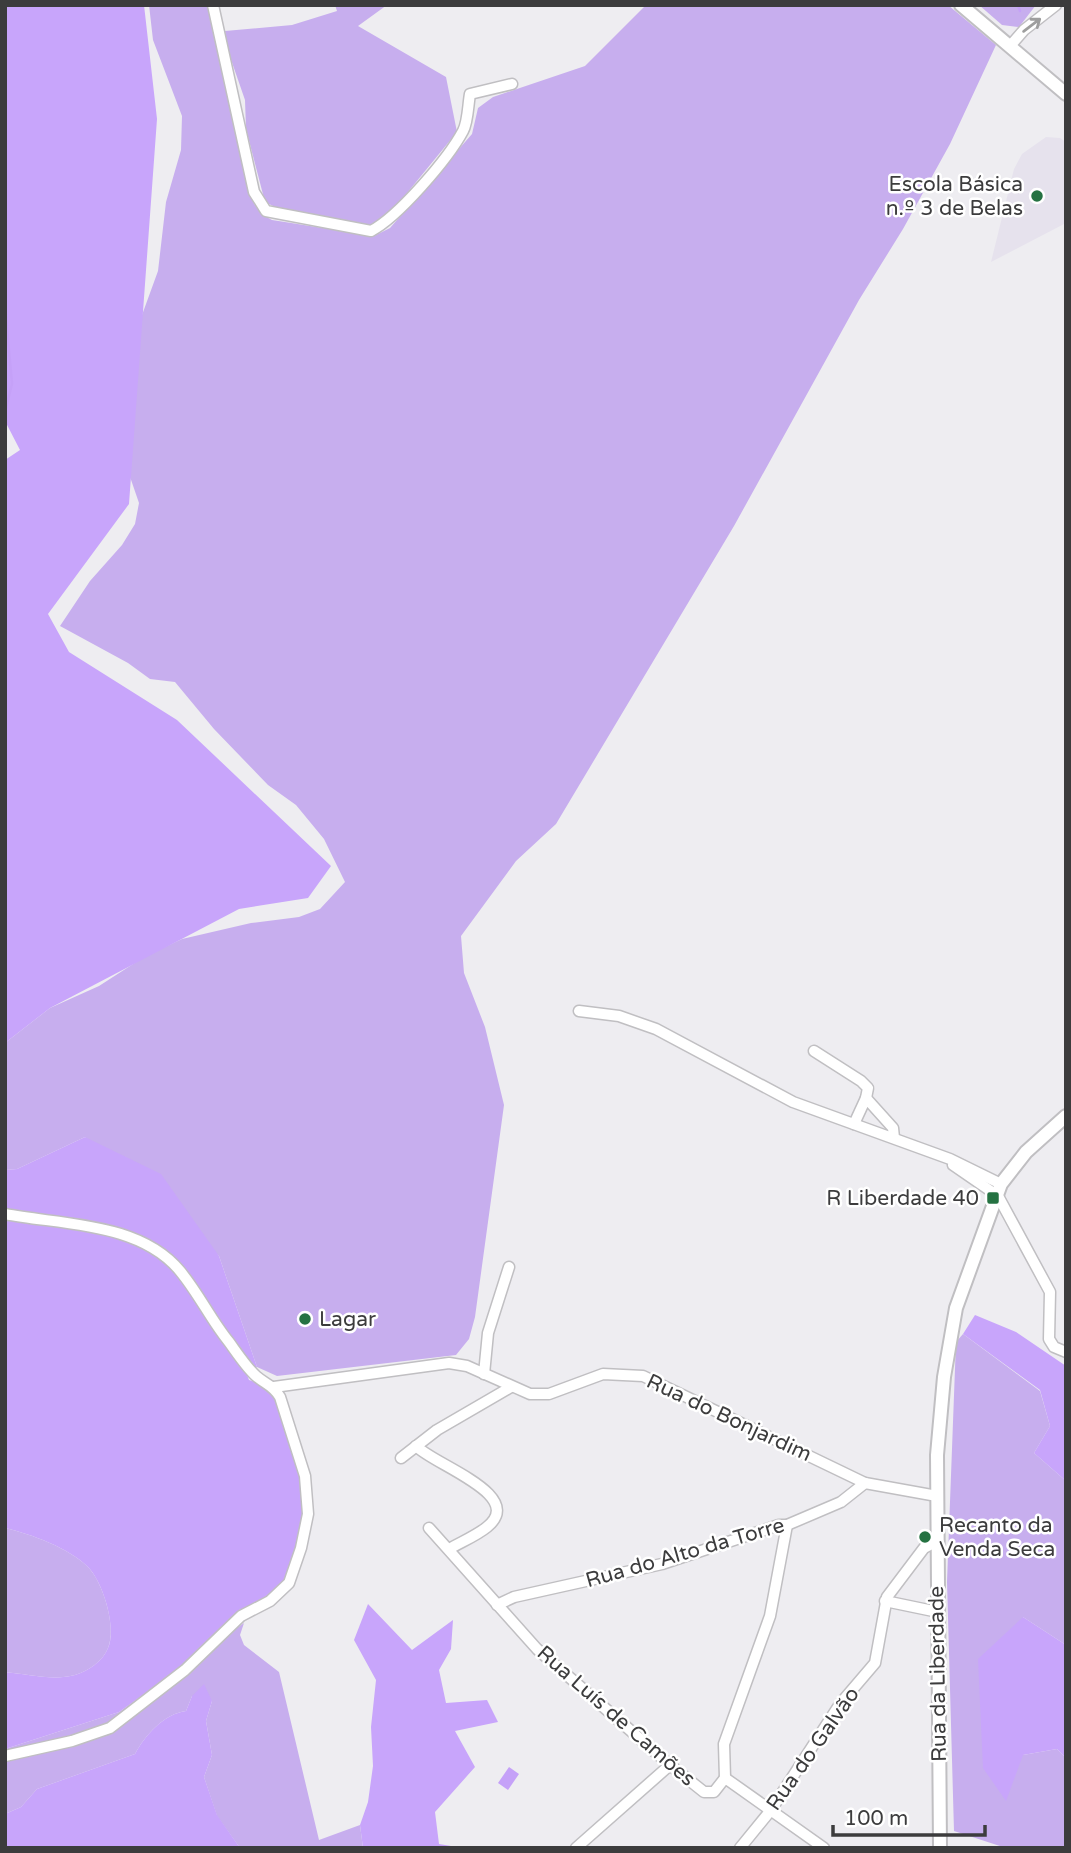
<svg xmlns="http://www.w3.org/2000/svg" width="1071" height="1853" viewBox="0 0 1071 1853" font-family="'Varela Round',sans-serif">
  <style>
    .built { fill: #e6e2ed }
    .green { fill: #c7aeee }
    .forest { fill: #c8a5fb }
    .water { fill: #c5a1f8 }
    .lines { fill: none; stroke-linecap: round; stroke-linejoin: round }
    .stream { stroke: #c5a1f8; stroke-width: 2.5 }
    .minor-casing { stroke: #c0bfc2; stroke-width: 13 }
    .tertiary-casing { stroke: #c0bfc2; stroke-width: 16 }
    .minor { stroke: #fff; stroke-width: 10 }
    .tertiary { stroke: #fff; stroke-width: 12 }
    .oneway { stroke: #9e9e9e }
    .poi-dot { fill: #257242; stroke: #fff; stroke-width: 2.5 }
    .labels { text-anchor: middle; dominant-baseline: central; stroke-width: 5; stroke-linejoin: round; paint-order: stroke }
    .poi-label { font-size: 21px; fill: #3c3c3d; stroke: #fff; text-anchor: end }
    .street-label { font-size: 21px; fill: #3c3c3d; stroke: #fff }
  </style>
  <rect width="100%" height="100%" fill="#eeedf1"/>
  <!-- built -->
  <polygon class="built" points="1046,137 1060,138 1066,142 1066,223 991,262 1014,169 1022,154"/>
  <!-- green -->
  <g class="green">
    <path d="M 149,5 L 207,5 L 246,178 C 251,197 253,211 272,220 L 374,236 L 390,228 L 472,134 L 478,108 L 493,97 L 585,66 L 646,5 L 948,5 L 996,45 L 950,144 L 903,229 L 859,300 L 734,526 L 556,824 L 516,861 L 461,936 L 464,973 L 485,1027 L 504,1105 L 475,1317 L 469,1339 L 456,1355 L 277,1376 L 257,1367 L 219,1256 L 85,1137 L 17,1169 L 5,1170 L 5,1043 L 50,1008 L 99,986 L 144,957 L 182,939 L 251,923 L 299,917 L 320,909 L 345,882 L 324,839 L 296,805 L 268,785 L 214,729 L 175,682 L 150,679 L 128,663 L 60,626 L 90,581 L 122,545 L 135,524 L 139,503 L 117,439 L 142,315 L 158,271 L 166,202 L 181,150 L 182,116 L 153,40 Z"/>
    <polygon points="335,5 387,5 358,26 446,77 457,132 385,220 375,226 281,210 265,202 246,129 245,100 227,48 225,31 292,25 337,11"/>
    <polygon points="979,5 1036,5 1019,27 1002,25"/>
    <polygon points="963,1334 1040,1391 1050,1426 1034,1453 1066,1481 1066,1645 1023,1617 1023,1755 1057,1749 1066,1758 1066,1848 1006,1848 954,1831 947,1582 956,1342"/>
    <path d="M 5,1528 C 33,1535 67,1547 88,1567 C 103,1582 117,1628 108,1648 C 103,1661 88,1671 75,1675 C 54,1681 27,1674 5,1672 Z"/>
    <path d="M 244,1623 L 240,1635 L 244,1645 L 279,1672 L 319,1840 L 360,1825 L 363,1848 L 240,1848 L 217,1816 L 204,1777 L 212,1755 L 206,1721 L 212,1701 L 192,1696 L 186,1711 C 164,1714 146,1734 135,1754 L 37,1789 L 21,1807 L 5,1814 L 5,1749 L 119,1712 Z"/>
  </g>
  <!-- forest -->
  <g class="forest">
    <polygon points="5,5 144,5 157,119 129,504 48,614 69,652 177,720 331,866 308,898 239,909 50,1008 5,1043 5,460 20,450 5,421"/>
    <path d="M 85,1137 L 161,1174 L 219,1256 L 257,1367 L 246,1372 L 249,1380 L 271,1387 C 303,1452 336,1584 239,1610 L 228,1626 L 187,1664 L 119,1712 L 5,1749 L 5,1672 C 27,1674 54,1681 75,1675 C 88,1671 103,1661 108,1648 C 117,1628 103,1582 88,1567 C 67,1547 33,1535 5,1528 L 5,1170 L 17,1169 Z"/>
    <polygon points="975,1315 1016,1332 1066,1366 1066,1481 1034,1453 1050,1426 1040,1390 963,1334"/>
    <polygon points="368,1604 412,1650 453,1620 451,1649 439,1670 446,1703 487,1700 498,1722 455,1731 475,1767 435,1812 439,1844 463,1848 363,1848 360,1825 368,1802 373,1766 371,1727 376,1680 354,1640"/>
    <polygon points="1023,1617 1066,1645 1066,1758 1057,1749 1023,1755 1006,1801 983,1768 978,1659"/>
    <path d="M 204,1684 L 212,1701 L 206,1721 L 212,1755 L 204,1777 L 217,1815 L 240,1848 L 5,1848 L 5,1814 L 21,1807 L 37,1789 L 135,1754 C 146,1734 164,1714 186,1711 L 192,1696 Z"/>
  </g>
  <!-- water -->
  <polygon class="water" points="509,1767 519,1774 508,1790 498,1783"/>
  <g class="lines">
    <!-- stream -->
    <g class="stream">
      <polyline points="1018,5 1020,11"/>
      <polyline points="5,306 12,384 5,412"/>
    </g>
    <!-- minor casing -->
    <g class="minor-casing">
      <g id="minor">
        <path d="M 213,5 L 254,192 L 266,211 L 371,231 C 398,217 448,159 463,131 C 468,122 468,105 470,94 L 512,84"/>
        <polyline points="1010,46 1024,30 1056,5"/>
        <polyline points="579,1011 619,1016 656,1029 793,1102 950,1159 1001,1184"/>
        <polyline points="814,1051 861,1081 868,1088 866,1098"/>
        <polyline points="854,1124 866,1098 893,1128 894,1138"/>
        <polyline points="953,1165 998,1196 1050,1292 1049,1339 1054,1347 1066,1352"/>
        <path d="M 5,1214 C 62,1225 140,1222 180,1271 C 199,1294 211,1320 229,1342 C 237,1353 246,1367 256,1376 C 265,1384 273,1385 280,1397 L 305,1476 L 308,1514 L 301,1548 L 289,1583 L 270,1601 L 241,1616 L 185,1670 L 110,1728 L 72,1741 L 5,1756"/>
        <polyline points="484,1374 488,1333 509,1267"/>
        <polyline points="274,1387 449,1363 467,1366 530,1394 549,1394 603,1374 643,1376 865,1483 937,1496"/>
        <path d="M 416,1446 C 434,1465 527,1495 487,1527 C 476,1536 461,1542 449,1549"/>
        <polyline points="401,1458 437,1430 511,1387"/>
        <polyline points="429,1528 537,1649 670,1765 704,1792 714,1792 725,1778 824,1848"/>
        <polyline points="885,1601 938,1612"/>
        <polyline points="497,1605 514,1597 662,1564 779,1525 787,1525 841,1502 865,1483"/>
        <polyline points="725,1778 724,1744 770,1616 787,1525"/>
        <polyline points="576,1848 670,1765"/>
        <polyline points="740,1848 771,1810 840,1704 875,1663 887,1597 924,1548 937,1541"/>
      </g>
    </g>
    <!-- tertiary casing -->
    <g class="tertiary-casing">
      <g id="tertiary">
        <polyline points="961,5 1066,94"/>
        <polyline points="940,1848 937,1455 944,1377 956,1308 1001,1184 1026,1152 1066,1116"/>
      </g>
    </g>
    <!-- minor -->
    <use href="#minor" class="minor"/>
    <!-- tertiary -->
    <use href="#tertiary" class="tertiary"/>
  </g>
  <!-- one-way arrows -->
  <defs><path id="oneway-shaft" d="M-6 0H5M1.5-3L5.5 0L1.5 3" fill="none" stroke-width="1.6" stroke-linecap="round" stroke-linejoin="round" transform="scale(1.75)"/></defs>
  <use class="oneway" href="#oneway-shaft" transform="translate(1032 25) rotate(-37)"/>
  <!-- markers -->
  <g class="poi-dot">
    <circle cx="1037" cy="196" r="7"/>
    <rect x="986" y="1191" width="14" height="14" rx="3.5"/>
    <circle cx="305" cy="1319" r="7"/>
    <circle cx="925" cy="1537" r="7"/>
  </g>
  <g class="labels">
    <!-- poi labels -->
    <g class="poi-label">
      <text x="1023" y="184">Escola Básica<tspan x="1023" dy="24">n.º 3 de Belas</tspan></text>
      <text x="979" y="1198">R Liberdade 40</text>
      <text x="319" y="1319" text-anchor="start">Lagar</text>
      <text x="939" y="1525" text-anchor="start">Recanto da<tspan x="939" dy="24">Venda Seca</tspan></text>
    </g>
    <!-- street labels -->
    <g class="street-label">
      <text transform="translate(729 1418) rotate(25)">Rua do Bonjardim</text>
      <text transform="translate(685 1553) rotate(-16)">Rua do Alto da Torre</text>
      <text transform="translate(938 1674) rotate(-91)">Rua da Liberdade</text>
      <text transform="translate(616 1716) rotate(41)">Rua Luís de Camões</text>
      <text transform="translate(813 1749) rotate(-55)">Rua do Galvão</text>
    </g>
  </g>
  <!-- border -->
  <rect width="1071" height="1853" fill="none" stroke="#3c3c3d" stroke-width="14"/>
  <!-- scale -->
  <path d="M833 1825v10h152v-10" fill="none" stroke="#3c3c3d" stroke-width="3.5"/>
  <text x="844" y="1825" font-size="21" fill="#3c3c3d" stroke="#ffffff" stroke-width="5" paint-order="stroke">100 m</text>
</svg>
